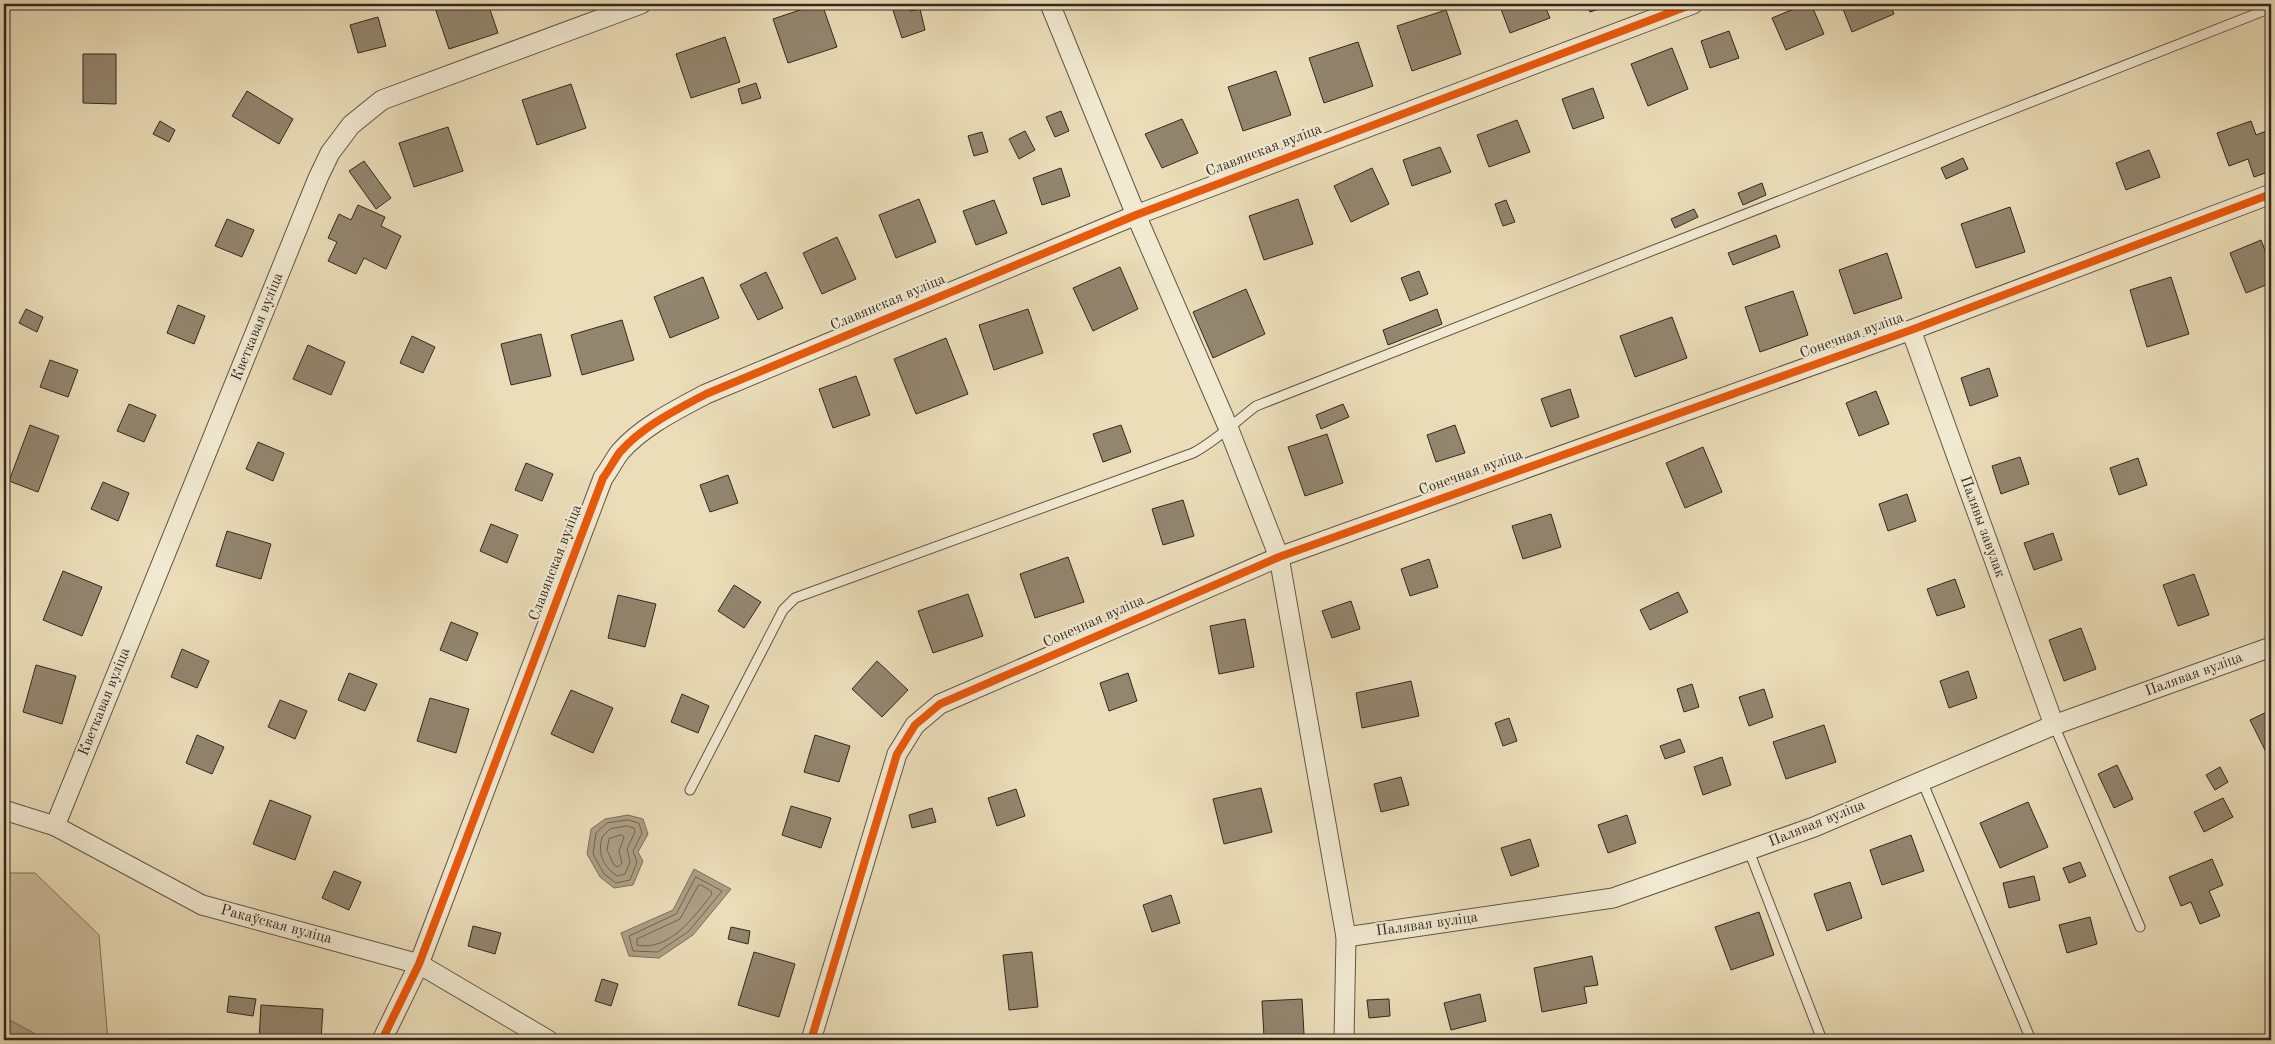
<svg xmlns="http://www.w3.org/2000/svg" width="2275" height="1044" viewBox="0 0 2275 1044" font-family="'Old Standard TT',serif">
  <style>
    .green { fill: #cbbe9e; stroke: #7f735f }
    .water { fill: #ac9f84; stroke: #7c6f5c }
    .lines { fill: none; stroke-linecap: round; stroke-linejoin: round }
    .shore { stroke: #706452; stroke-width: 1 }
    .building { fill: #92866f; stroke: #332820 }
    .lane-casing { stroke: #615546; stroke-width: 11 }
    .street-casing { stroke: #615546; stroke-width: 21 }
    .lane { stroke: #f1e9d1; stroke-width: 9 }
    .street { stroke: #f1e9d1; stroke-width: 19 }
    .cycleway-casing { stroke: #f1e9d1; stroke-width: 11 }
    .cycleway { stroke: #e8590c; stroke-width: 8 }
    .labels { text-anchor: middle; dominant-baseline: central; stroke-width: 4.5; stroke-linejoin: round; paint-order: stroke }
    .street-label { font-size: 15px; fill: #332820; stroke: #f1e9d1 }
  </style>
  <rect width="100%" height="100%" fill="#eaddb8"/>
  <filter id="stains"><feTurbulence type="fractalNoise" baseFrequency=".004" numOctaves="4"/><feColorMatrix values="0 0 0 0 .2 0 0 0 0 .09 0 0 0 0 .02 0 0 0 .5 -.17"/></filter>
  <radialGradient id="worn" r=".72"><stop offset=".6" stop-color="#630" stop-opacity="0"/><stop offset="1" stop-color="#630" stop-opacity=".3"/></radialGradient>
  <!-- green -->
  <polygon class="green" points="4,873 35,873 99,935 108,1040 4,1040"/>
  <!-- water -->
  <g class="water">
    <polygon points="628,815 643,819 648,834 638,852 643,861 633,885 614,888 600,877 587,854 591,829 605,819"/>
    <polygon points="694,869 731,889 693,935 659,958 629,956 621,933 673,910"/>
    <polygon points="4,1017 47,1040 4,1040"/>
  </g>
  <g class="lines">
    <!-- shore -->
    <g class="shore">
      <polygon points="628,820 639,823 642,833 633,851 637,862 630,880 616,883 604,874 593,854 596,833 607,823"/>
      <path d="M 627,826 L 634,828 L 635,832 L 627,849 L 630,862 L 625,874 L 617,876 C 602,865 598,854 602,837 L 610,829 Z"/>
      <polygon points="622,835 624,837 619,851 622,863 618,867 614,865 607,850 609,839"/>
      <polygon points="696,877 722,891 689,931 658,952 633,951 629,936 676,914"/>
      <path d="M 701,885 L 711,891 L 712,894 C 695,916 669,952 637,945 L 637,939 L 680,919 L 698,886 Z"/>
    </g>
  </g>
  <!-- building -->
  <g class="building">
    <polygon points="437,4 488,4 498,33 449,49 434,5"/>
    <polygon points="818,4 822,4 837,47 788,63 773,19"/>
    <polygon points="891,4 907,4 910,11 920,9 925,30 902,38"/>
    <polygon points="1499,4 1544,4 1550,18 1510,33"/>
    <polygon points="1587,4 1614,4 1590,12"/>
    <polygon points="1806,4 1811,4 1824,34 1786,50 1772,18"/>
    <polygon points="1841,4 1890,4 1894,14 1852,32"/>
    <polygon points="1446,10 1461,54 1412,71 1397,26"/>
    <polygon points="378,17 386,46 358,53 350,25"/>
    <polygon points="1729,31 1739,58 1710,68 1701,41"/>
    <polygon points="725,37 740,82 691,98 676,54"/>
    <polygon points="1358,42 1373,86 1324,103 1309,58"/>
    <polygon points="1672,48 1688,89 1648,106 1631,64"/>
    <polygon points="83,54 116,54 116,104 83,103"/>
    <polygon points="1276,71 1291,115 1243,131 1228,87"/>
    <polygon points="756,83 761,98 742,104 738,89"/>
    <polygon points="571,84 586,128 537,145 522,100"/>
    <polygon points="1593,88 1604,118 1573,129 1562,99"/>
    <polygon points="247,91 293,119 279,144 232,116"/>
    <polygon points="1061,111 1069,131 1055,137 1046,117"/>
    <polygon points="1182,119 1198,153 1162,168 1145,134"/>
    <polygon points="1517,120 1530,152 1489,167 1477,135"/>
    <polygon points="160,121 175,130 169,142 153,134"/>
    <polygon points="2251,121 2256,135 2269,130 2271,134 2271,171 2254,177 2248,159 2229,166 2217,133"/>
    <polygon points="448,127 463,171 414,187 399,143"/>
    <polygon points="1025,131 1035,150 1019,159 1009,139"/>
    <polygon points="982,132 988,152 974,156 968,136"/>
    <polygon points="1440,147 1451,172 1412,186 1403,160"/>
    <polygon points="2149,150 2160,177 2126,190 2116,163"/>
    <polygon points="1963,158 1968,169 1946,179 1941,168"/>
    <polygon points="364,161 391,198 376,209 349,171"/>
    <polygon points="1061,168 1070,196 1042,205 1033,178"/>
    <polygon points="1372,168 1389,204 1351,222 1334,186"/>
    <polygon points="1762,183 1766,195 1743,205 1738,193"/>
    <polygon points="919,199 936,242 896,258 879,215"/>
    <polygon points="1298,199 1313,244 1264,260 1249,216"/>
    <polygon points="994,200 1007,233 976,245 963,211"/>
    <polygon points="1506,200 1515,222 1503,226 1495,204"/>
    <polygon points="358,205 385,217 381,226 401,236 386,269 364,258 356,274 328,261 337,242 328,238 339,214 351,220"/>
    <polygon points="2010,207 2025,252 1976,268 1961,224"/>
    <polygon points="1694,209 1698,217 1675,228 1671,219"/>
    <polygon points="227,219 254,230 242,257 215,246"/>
    <polygon points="1776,235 1780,247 1733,265 1728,253"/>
    <polygon points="837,237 856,279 822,294 803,253"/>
    <polygon points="2261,240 2271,266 2271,283 2246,293 2230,253"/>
    <polygon points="1887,253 1902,298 1854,314 1839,270"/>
    <polygon points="1120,267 1138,309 1093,331 1073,288"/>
    <polygon points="1419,271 1428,294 1410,301 1401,278"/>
    <polygon points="766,272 783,308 758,320 740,285"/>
    <polygon points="703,277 719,318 670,338 654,297"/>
    <polygon points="2171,277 2189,334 2147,347 2130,290"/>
    <polygon points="1246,289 1265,334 1213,358 1193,312"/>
    <polygon points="1793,291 1808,335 1760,352 1745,307"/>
    <polygon points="178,305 205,316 194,344 167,333"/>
    <polygon points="26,309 43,317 37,332 19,323"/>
    <polygon points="1028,309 1043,353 994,370 979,325"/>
    <polygon points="1437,309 1442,324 1388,345 1383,330"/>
    <polygon points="1672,317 1687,358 1635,377 1620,336"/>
    <polygon points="622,320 634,360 582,375 571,335"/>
    <polygon points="541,334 551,376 511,385 501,344"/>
    <polygon points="412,336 435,347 423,373 400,363"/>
    <polygon points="946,338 968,394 916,414 894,359"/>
    <polygon points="308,345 345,362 331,395 293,379"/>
    <polygon points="50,360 78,370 68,397 40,387"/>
    <polygon points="1989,368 1998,396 1970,406 1961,378"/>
    <polygon points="856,376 870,415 833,428 819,389"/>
    <polygon points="1570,389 1579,417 1551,427 1541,399"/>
    <polygon points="1876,391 1889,424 1859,436 1846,403"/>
    <polygon points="129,404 156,415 144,442 117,431"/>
    <polygon points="1343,404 1349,417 1321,429 1316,415"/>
    <polygon points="30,425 59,436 38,492 9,481"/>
    <polygon points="1121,425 1131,452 1103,462 1093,434"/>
    <polygon points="1455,425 1465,453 1436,462 1427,435"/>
    <polygon points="1327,434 1343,483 1305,496 1288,447"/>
    <polygon points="258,442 284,453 273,481 246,469"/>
    <polygon points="1703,447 1722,492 1685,508 1666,463"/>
    <polygon points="2020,457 2029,484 2001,494 1992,466"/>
    <polygon points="2138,458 2147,485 2119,495 2110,468"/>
    <polygon points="526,463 553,474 542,501 515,490"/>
    <polygon points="728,475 738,503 710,512 700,485"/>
    <polygon points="103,482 129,493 118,521 91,509"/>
    <polygon points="1907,494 1916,521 1888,531 1879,504"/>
    <polygon points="1183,500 1194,536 1163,545 1152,509"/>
    <polygon points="1551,514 1561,547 1523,559 1512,526"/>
    <polygon points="491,524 518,535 507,563 480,551"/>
    <polygon points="227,531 271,544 261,579 216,566"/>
    <polygon points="2053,533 2062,560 2034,570 2024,543"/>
    <polygon points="1068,557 1084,602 1035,618 1020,574"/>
    <polygon points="1429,559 1438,587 1410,596 1401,569"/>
    <polygon points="63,571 102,587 82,636 43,620"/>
    <polygon points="2194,574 2209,615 2178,626 2163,585"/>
    <polygon points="1955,579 1965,607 1937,616 1927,589"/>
    <polygon points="734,585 761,602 744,628 718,611"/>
    <polygon points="1678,592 1688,612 1650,630 1640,610"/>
    <polygon points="968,594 983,636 933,653 918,611"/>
    <polygon points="618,595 656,604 645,647 608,638"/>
    <polygon points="1351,601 1360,629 1332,638 1322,611"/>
    <polygon points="1245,619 1254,667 1219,674 1210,626"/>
    <polygon points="451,622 478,633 467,661 440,650"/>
    <polygon points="2081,628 2096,669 2064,681 2049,640"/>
    <polygon points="182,649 209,661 197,688 171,677"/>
    <polygon points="877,661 908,690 882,717 852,689"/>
    <polygon points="36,665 76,676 62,724 23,712"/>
    <polygon points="1968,671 1977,698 1949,708 1940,681"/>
    <polygon points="349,673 377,684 365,711 338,700"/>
    <polygon points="1128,673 1137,701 1109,711 1100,683"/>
    <polygon points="1411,681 1419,716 1362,728 1356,693"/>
    <polygon points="1692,684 1699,707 1684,712 1677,689"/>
    <polygon points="1764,689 1773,717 1749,726 1739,697"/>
    <polygon points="571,690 613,708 593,753 551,734"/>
    <polygon points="682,694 709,706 698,733 671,722"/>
    <polygon points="430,698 469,709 456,753 417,741"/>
    <polygon points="280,700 307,711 295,739 268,727"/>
    <polygon points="2271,710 2271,755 2268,756 2250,720"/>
    <polygon points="1509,718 1517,741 1503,746 1495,723"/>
    <polygon points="1824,725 1836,762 1786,779 1773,742"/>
    <polygon points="197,735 224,747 212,774 186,763"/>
    <polygon points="815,735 850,746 839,782 804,772"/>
    <polygon points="1680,739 1685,752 1665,759 1660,746"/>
    <polygon points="1722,757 1731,785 1703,795 1694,767"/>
    <polygon points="2117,765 2133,799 2114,808 2098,774"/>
    <polygon points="2220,767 2228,782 2215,790 2206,775"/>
    <polygon points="1401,777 1409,805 1381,812 1374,784"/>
    <polygon points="1261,788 1272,832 1224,844 1213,799"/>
    <polygon points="1016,789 1025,816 997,826 988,798"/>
    <polygon points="2223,798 2233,817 2204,832 2194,812"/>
    <polygon points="270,800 311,816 295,860 253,844"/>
    <polygon points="2028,802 2048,847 2000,868 1980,823"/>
    <polygon points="791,806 831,818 821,848 782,835"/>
    <polygon points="932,808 936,822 912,828 909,815"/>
    <polygon points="1627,815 1636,843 1608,853 1598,825"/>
    <polygon points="1911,835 1924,871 1882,885 1870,850"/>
    <polygon points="1530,839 1539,866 1511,876 1501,848"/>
    <polygon points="2212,859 2223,885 2209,891 2220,916 2200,924 2191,902 2181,906 2169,877"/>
    <polygon points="2080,862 2086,876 2069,883 2063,868"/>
    <polygon points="334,871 361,882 349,910 322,898"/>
    <polygon points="2034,876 2040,900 2009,908 2003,883"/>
    <polygon points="1850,882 1862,918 1827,931 1814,894"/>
    <polygon points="1171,895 1180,923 1152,932 1143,905"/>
    <polygon points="1759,912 1774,955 1731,970 1715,927"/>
    <polygon points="2090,917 2097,944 2067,953 2059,925"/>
    <polygon points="473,926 501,933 495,954 468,946"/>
    <polygon points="731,927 750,931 748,944 728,939"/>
    <polygon points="754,952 795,964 779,1017 738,1005"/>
    <polygon points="1032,952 1038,1007 1009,1010 1003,955"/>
    <polygon points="1592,956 1598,985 1584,987 1587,1003 1542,1012 1534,968"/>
    <polygon points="602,979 618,984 611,1006 595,1001"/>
    <polygon points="1480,994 1486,1021 1451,1030 1444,1003"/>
    <polygon points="229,996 256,999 253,1016 227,1012"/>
    <polygon points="1302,999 1304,1034 1264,1037 1262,1001"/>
    <polygon points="1389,999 1390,1016 1369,1018 1367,1000"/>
    <polygon points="261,1005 323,1009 321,1040 259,1040"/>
    <polygon points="864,1037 881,1040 863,1040"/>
  </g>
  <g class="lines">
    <!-- lane casing -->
    <g class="lane-casing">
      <g id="lane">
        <polyline points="2054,725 2140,927"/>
        <polyline points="1922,781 2031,1040"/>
        <path d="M 690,790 L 783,610 L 795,598 L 1193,453 C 1216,441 1235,422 1256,406 L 2271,8"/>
        <polyline points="1749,851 1822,1040"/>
      </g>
    </g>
    <!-- street casing -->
    <g class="street-casing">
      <g id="street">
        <polyline points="1050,4 1136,215 1228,427 1279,557 1346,937 1344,1040"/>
        <polyline points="1911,330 2054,725"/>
        <polyline points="4,810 55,826 202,905 419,964 548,1040"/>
        <polyline points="55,826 318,178 330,153 351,125 382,100 641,4"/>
        <polyline points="1346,937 1613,898 1814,827 2054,725 2271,647"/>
        <path d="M 382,1040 L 419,964 L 603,478 C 609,470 614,460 620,452 C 643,426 676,410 706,394 L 1136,215 L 1693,4"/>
        <polyline points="811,1040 897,754 915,725 940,704 1279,557 1911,330 2271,194"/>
      </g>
    </g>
    <!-- lane -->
    <use href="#lane" class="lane"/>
    <!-- street -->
    <use href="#street" class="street"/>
    <!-- cycleway casing -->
    <g class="cycleway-casing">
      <g id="cycleway">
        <path d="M 382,1040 L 419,964 L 603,478 C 609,470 614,460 620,452 C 643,426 676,410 706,394 L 1136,215 L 1693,4"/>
        <polyline points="811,1040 897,754 915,725 940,704 1279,557 1911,330 2271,194"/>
      </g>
    </g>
    <!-- cycleway -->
    <use href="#cycleway" class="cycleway"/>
  </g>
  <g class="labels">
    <!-- street labels -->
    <g class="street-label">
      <text transform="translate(1264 151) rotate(-21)">Славянская вуліца</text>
      <text transform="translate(888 303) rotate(-23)">Славянская вуліца</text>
      <text transform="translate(258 327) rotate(-68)">Кветкавая вуліца</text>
      <text transform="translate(1852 336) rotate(-20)">Сонечная вуліца</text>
      <text transform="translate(1471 473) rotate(-20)">Сонечная вуліца</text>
      <text transform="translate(1982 527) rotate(70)">Палявы завулак</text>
      <text transform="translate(556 563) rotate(-69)">Славянская вуліца</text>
      <text transform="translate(1094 622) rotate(-24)">Сонечная вуліца</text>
      <text transform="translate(2194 675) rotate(-20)">Палявая вуліца</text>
      <text transform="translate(105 702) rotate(-68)">Кветкавая вуліца</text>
      <text transform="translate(1817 824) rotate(-22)">Палявая вуліца</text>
      <text transform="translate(276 925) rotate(15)">Ракаўская вуліца</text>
      <text transform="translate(1427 925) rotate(-8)">Палявая вуліца</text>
    </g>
  </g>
  <!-- margin -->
  <rect width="2275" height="1044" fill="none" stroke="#eaddb8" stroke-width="20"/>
  <rect x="5" y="5" width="2265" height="1034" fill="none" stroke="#332820" stroke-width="2.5"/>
  <rect x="10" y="10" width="2255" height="1024" fill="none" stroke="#332820"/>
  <rect width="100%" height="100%" filter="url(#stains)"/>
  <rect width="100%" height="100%" fill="url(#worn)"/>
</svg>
